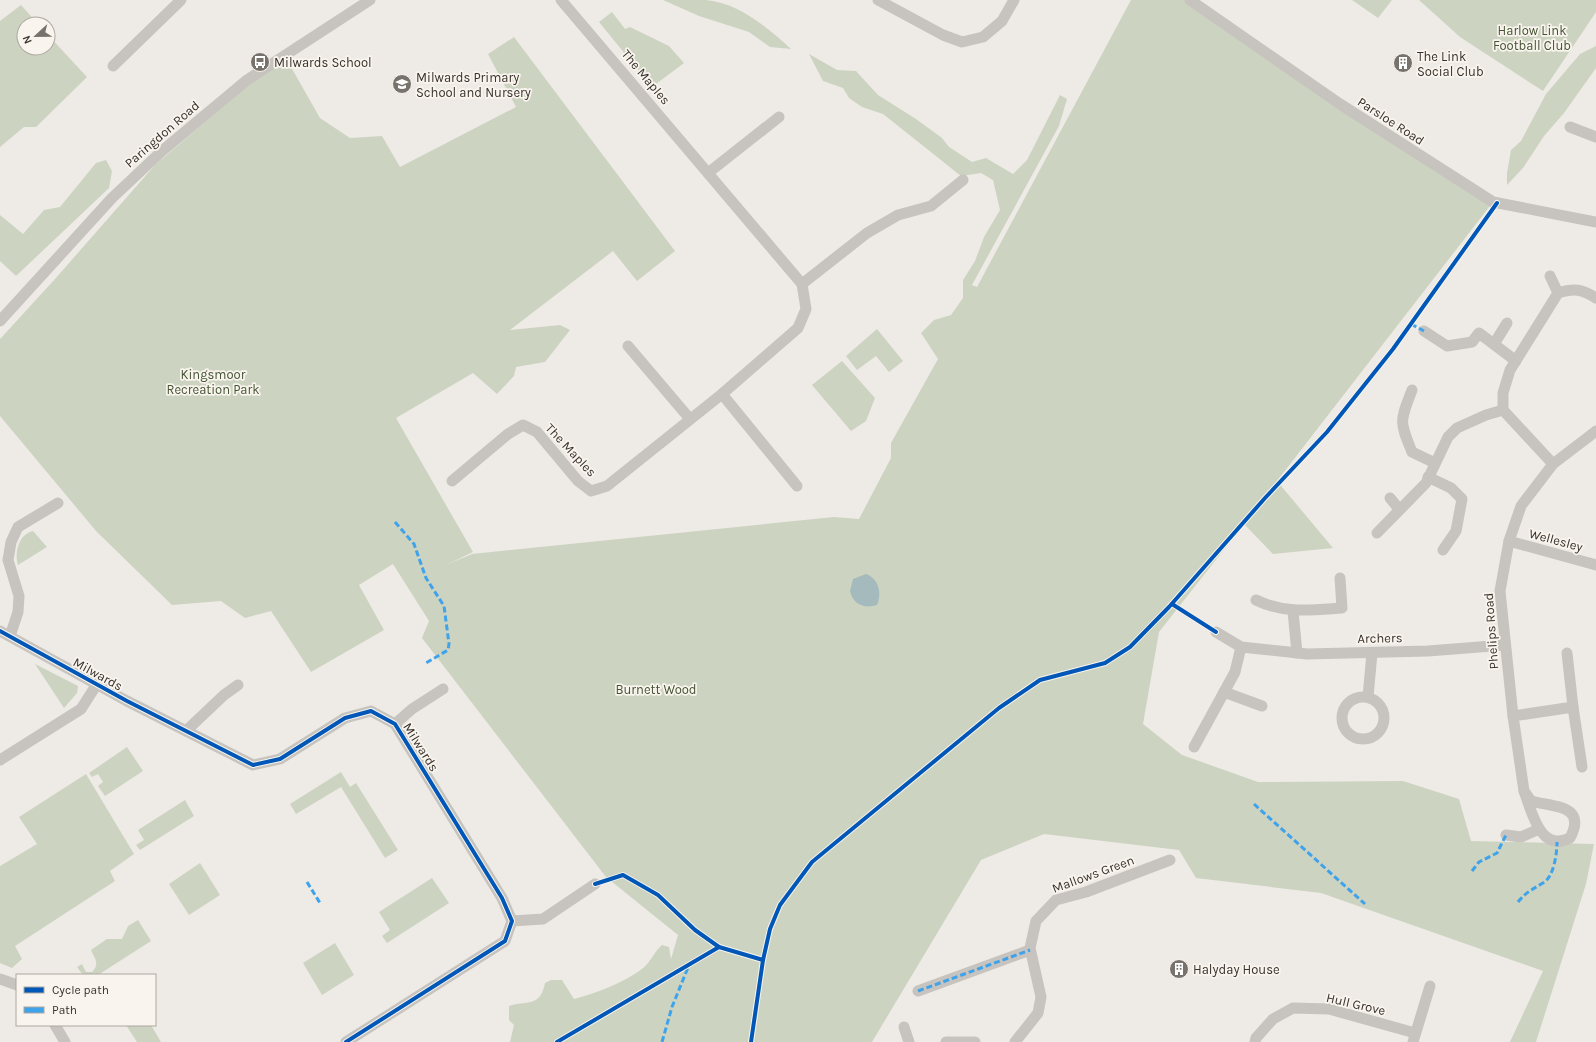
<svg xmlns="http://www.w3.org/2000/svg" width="1596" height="1042" viewBox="0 0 1596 1042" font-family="Karla,sans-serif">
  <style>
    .green { fill: #cdd3c1 }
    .water { fill: #a4babd }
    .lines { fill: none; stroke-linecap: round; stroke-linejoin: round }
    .street { stroke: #c7c3be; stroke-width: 11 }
    .quiet { stroke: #3fa3eb; stroke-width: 3; stroke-dasharray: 6 3; stroke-linecap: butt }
    .cycleway-casing { stroke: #f9f5ee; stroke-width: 6 }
    .cycleway { stroke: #0057b8; stroke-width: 4 }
    .labels { text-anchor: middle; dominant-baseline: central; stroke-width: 3.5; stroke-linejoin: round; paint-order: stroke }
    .park-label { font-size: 13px; fill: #445433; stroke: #f9f5ee }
    .poi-label { font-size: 13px; fill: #38312c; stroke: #f9f5ee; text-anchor: start }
    .street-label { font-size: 13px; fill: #38312c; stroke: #f9f5ee }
  </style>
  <rect width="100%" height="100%" fill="#eeebe6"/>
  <!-- green -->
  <g class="green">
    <path d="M 663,0 C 677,0 692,0 706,0 C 739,3 768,28 791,49 L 770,47 L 749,32 L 699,16 Z"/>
    <path d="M 1131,0 L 1190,0 L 1493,202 L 1277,481 L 1333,548 L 1273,554 L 1244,524 L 1159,632 L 1143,724 L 1182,755 L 1258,782 L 1403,781 L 1459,799 L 1471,841 L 1594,844 L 1586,884 L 1536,1042 L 1510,1042 L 1543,971 L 1321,893 L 1196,878 L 1179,850 L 1044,834 L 981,860 L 872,1042 L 510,1042 L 514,1025 L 509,1020 L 509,1006 C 527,1000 540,1008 545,983 L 551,980 L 562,980 L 574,999 C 597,993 623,983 642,969 C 650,963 654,952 662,945 L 669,947 L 671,959 L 678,935 L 606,877 L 422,638 L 429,621 L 393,564 L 359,585 L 384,630 L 311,672 L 271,611 L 245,618 L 221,601 L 172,605 L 96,531 L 0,416 L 0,339 L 55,279 L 155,165 L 264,72 L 287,60 L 320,118 L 350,138 L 382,136 L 400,167 L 516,107 L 488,54 L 514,37 L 675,251 L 637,281 L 613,251 L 510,330 L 560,325 L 570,330 L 545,362 L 516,367 L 514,376 L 497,394 L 473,373 L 396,418 L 473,552 L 448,564 L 472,554 L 834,517 L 859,519 L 891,458 L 891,443 L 938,359 L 921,333 L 934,320 L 951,315 L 963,298 L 963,280 L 975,261 L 984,237 L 1000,210 L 993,180 L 981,173 L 961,176 L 883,114 L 862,107 L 849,98 L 843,88 L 823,81 L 809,54 L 837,70 L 856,71 L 878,95 L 916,119 L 942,138 L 949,147 L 972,162 L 986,158 L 1013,174 L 1027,160 L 1060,95 L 1067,99 L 1059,126 L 972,285 L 977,287 Z"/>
    <polygon points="1352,0 1392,0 1378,18"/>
    <polygon points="1419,0 1596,0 1596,12 1543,91 1460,37"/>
    <polygon points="21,5 38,24 24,24 24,48 48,48 48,35 87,77 36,127 24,127 0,147 0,21"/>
    <polygon points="612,12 625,29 630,27 669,46 684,63 652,87 599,22"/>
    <polygon points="1596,46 1596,68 1564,113 1544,136 1523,168 1507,185 1507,173 1511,150 1521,141 1546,94 1580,54"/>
    <polygon points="106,160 112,171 109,188 16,276 0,261 0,215 23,234 44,210 60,207 96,163"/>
    <polygon points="877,329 903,361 889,372 876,356 857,370 846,356"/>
    <polygon points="842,361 875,398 866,421 851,431 812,385"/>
    <path d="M 33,531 L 47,547 L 18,565 C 14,552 19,534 33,531 Z"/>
    <polygon points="35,664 78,686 77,693 64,708"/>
    <polygon points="127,747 143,771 105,796 98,786 103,782 98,774 92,777 89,773"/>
    <polygon points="341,772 350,787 356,783 398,850 385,858 341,787 296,814 290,804"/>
    <polygon points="86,774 134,854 110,871 115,881 15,946 22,959 12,968 0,963 0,866 37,844 19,817"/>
    <polygon points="185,800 194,816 140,850 136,845 144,840 138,830"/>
    <polygon points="200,863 220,895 189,915 169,884"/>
    <polygon points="432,878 449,903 387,943 382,936 390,930 379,912"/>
    <path d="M 138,920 L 151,941 L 98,975 L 83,975 L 77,967 L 82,964 L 86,972 L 92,972 C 100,964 95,959 91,950 L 107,939 L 122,939 L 128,926 Z"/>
    <polygon points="335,943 354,975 322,995 303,963"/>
    <polygon points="126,1025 151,1025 161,1042 137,1042"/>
  </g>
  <!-- water -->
  <path class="water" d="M 866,574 C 879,579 882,593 877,605 C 865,609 853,605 850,591 L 853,579 Z"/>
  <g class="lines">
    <!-- street -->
    <g class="street">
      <polyline points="878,0 943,35 962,42 983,37 1002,21 1014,0"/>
      <polyline points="1190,0 1340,104 1493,202 1596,222"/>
      <polyline points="113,66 181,0"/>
      <polyline points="1570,127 1596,137"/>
      <polyline points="708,173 779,117"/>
      <polyline points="802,284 867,233 898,215 931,206 963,180"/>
      <path d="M 1558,293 C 1574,288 1582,289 1596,298"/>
      <polyline points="0,321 112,198 162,151 247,80 370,0"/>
      <polyline points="1424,331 1447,346 1472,342 1479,333 1516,361"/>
      <polyline points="1494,344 1507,323"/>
      <polyline points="628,346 690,419"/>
      <path d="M 1412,390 C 1400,421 1399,421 1412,452 L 1435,463"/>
      <polyline points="722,394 797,486"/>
      <polyline points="1503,410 1503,393 1510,370 1558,293 1550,276"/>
      <polyline points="1503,410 1553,464"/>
      <polyline points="1428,477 1451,488 1462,499 1456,531 1443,550"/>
      <polyline points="452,481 508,434 523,425 537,432 578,481 591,491 607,486 722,394 798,328 806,309 802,284 561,0"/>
      <polyline points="1390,498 1399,509"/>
      <polyline points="1377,533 1426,483 1448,437 1457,428 1486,415 1503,410"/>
      <polyline points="1509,541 1596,565"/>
      <path d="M 1256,600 C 1284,614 1312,610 1342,608 L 1340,578"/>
      <polyline points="1293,611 1297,653"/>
      <polyline points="0,631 127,701 253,765 280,759 345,718 371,711 395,724 502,898 512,921 505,941 346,1042"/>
      <polyline points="1216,632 1241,647 1307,654 1428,651 1505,645"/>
      <polyline points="10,636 18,612 19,596 8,560 11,542 18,527 58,503"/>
      <polyline points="1567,653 1573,707"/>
      <polyline points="1224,692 1262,706"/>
      <circle cx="1363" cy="718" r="21"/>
      <polyline points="1368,697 1372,653"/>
      <polyline points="1513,716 1573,707 1582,767"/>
      <polyline points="395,724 412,709 443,689"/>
      <polyline points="187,730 224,695 238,685"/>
      <polyline points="1194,747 1235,672 1241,647"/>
      <polyline points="0,760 81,709 97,684"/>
      <polyline points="1524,791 1513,716 1500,591 1509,541 1521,506 1553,464 1596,431"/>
      <path d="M 1524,791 L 1531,801 C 1551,807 1588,804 1570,838 C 1540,853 1532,812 1524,791 Z"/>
      <polyline points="1506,835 1521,837 1539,829"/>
      <polyline points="512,921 543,919 595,884"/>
      <polyline points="0,979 17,985"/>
      <polyline points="918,991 1030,950"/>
      <polyline points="55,1025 65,1042"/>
      <polyline points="904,1027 909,1042"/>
      <polyline points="946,1042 975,1042"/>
      <polyline points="1015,1042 1038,1013 1041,997 1030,948 1036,921 1056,900 1086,892 1170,860"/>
      <polyline points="1255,1042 1256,1038 1273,1019 1293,1008 1329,1009 1415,1033"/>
      <polyline points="1413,1042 1430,986"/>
    </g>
    <!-- quiet -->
    <g class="quiet">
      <polyline points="1411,324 1424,331"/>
      <polyline points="395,522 414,544 426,578 444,606 449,644 448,650 426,663"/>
      <polyline points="1254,804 1365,904"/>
      <polyline points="1472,871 1479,862 1497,853 1506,835"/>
      <polyline points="307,882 320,903"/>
      <path d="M 1518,902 C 1526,892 1533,889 1543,883 C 1554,877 1557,853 1557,842"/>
      <polyline points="918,991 1030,950"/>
      <polyline points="662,1042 672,1007 689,965"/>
    </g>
    <!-- cycleway casing -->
    <g class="cycleway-casing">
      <g id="cycleway">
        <polyline points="1172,604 1216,632"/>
        <polyline points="0,631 127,701 253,765 280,759 345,718 371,711 395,724 502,898 512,921 505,941 346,1042"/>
        <polyline points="595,884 623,875 658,895 695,930 719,947 763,960"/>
        <polyline points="557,1042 719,947"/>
        <polyline points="751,1042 763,960 770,929 780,905 812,862 999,708 1040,680 1105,663 1130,647 1169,607 1265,498 1327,432 1393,349 1497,203"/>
      </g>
    </g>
    <!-- cycleway -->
    <use href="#cycleway" class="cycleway"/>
  </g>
  <!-- icons -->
  <defs>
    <g id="bus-disc" transform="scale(1)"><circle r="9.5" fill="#78726d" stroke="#f9f5ee"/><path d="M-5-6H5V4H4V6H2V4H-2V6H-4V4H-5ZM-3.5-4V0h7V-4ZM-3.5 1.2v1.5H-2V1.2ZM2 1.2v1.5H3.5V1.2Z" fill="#fff"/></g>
    <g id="building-disc" transform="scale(1)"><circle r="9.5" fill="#78726d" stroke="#f9f5ee"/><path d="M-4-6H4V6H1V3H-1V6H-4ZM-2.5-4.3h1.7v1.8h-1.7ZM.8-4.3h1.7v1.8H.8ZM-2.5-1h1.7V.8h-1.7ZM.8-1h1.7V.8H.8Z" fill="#fff"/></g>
    <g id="school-disc" transform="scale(1)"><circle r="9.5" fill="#78726d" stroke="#f9f5ee"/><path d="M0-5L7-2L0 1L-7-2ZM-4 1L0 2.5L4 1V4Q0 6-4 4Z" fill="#fff"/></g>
  </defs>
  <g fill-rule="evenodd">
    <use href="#bus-disc" x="260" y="62"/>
    <use href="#building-disc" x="1403" y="63"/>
    <use href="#school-disc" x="402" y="84"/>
    <use href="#building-disc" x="1179" y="969"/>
  </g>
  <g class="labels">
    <!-- park labels -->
    <g class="park-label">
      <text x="1532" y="30">Harlow Link<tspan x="1532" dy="15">Football Club</tspan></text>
      <text x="213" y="374">Kingsmoor<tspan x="213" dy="15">Recreation Park</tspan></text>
      <text x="656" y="689">Burnett Wood</text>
    </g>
    <!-- poi labels -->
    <g class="poi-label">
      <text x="1417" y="56">The Link<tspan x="1417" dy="15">Social Club</tspan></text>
      <text x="274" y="62">Milwards School</text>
      <text x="416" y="77">Milwards Primary<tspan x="416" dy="15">School and Nursery</tspan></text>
      <text x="1193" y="969">Halyday House</text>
    </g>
    <!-- street labels -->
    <g class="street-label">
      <text transform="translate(646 77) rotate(50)">The Maples</text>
      <text transform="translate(1391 121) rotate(33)">Parsloe Road</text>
      <text transform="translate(162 134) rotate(-41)">Paringdon Road</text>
      <text transform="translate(571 450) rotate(47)">The Maples</text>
      <text transform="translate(1556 540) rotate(15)">Wellesley</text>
      <text transform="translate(1491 631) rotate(-94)">Phelips Road</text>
      <text transform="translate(1380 638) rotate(-1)">Archers</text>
      <text transform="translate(98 674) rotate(29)">Milwards</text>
      <text transform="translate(421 747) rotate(58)">Milwards</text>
      <text transform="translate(1093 874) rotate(-20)">Mallows Green</text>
      <text transform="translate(1356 1004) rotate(13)">Hull Grove</text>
    </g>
  </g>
  <!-- legend -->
  <rect x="16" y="974" width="140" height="52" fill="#f9f5ee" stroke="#aca7a0"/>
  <rect x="24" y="987" width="20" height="6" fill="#0057b8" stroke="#aca7a0"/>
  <text x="52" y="994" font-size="12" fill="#38312c">Cycle path</text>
  <rect x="24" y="1007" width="20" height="6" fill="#3fa3eb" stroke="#aca7a0"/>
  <text x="52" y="1014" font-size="12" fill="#38312c">Path</text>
  <!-- north arrow -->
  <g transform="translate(36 36) rotate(248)"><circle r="19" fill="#f9f5ee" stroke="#aca7a0"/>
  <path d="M0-3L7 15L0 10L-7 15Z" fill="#78726d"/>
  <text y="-6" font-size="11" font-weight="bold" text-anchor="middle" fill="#38312c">N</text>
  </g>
</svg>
